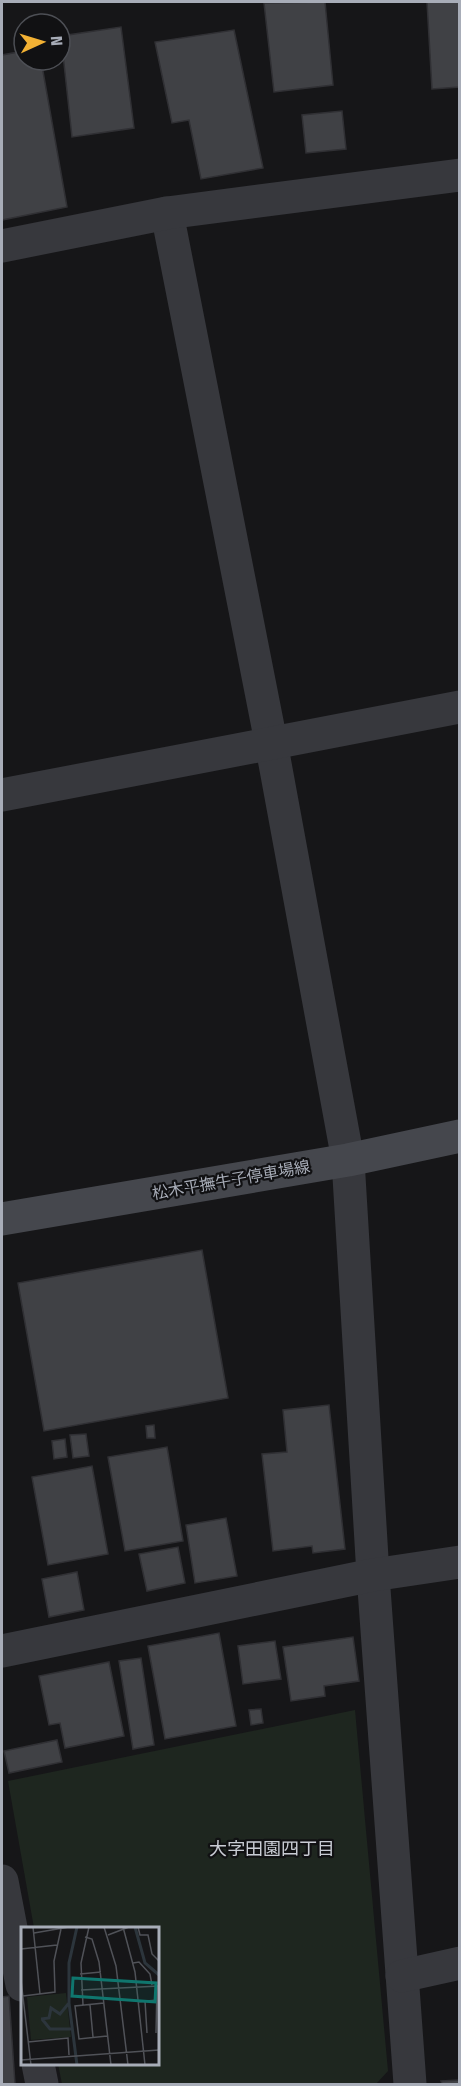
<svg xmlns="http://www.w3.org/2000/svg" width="461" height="2086" viewBox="0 0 461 2086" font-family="'Fira Sans Condensed','Noto Sans JP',sans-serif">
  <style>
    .green { fill: #1e261f }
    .building { fill: #404145; stroke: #303034; stroke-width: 1.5 }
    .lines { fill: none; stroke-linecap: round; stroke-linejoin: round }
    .minor { stroke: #37383d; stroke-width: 33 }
    .secondary { stroke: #45474d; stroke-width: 33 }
    .labels { text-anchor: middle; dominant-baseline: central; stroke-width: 4.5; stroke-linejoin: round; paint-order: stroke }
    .street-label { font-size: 16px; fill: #a8adb8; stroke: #111113 }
    .neighbourhood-label { font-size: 18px; fill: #c9ccd4; stroke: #111113 }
    .inset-river { fill: none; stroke: #2c353c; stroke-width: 3 }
    .inset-road { fill: none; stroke: #505258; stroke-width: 1.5 }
    .view { fill: #0f766e; fill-opacity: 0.15; stroke: #0f766e; stroke-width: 3 }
    .inset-edge { fill: none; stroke: #a8adb8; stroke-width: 3 }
  </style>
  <rect width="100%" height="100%" fill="#161618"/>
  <!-- green -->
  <polygon class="green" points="355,1710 388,2071 376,2084 62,2084 58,2064 158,2064 158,1928 34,1928 8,1781"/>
  <!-- building -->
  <g class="building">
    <polygon points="325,2 333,85 274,92 264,3"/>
    <polygon points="427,2 460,2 460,87 432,89"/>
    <polygon points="121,27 134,128 72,137 61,36"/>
    <polygon points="234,30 263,168 201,179 189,120 172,123 155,42"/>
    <polygon points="24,51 24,60 41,60 67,207 2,220 2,55"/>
    <polygon points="342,111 346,149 306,153 302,115"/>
    <polygon points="202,1250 228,1398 44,1431 18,1283"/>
    <polygon points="329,1405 345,1549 313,1553 312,1546 273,1551 262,1454 287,1452 283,1410"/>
    <polygon points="154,1425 155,1438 147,1438 146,1426"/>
    <polygon points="86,1434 89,1456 73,1458 70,1435"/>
    <polygon points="65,1439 67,1457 54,1459 52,1441"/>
    <polygon points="167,1447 183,1541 125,1551 108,1457"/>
    <polygon points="92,1466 108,1554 48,1565 32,1477"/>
    <polygon points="226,1518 237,1576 195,1583 186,1525"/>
    <polygon points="178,1547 185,1583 147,1591 139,1554"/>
    <polygon points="77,1572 84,1610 49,1617 42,1579"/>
    <polygon points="219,1633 236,1726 165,1739 148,1646"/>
    <polygon points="353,1637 359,1681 324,1686 325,1696 291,1701 283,1647"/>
    <polygon points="275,1641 281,1679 243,1684 238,1646"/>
    <polygon points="141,1658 154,1745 133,1749 119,1661"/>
    <polygon points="109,1662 124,1736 65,1748 60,1723 49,1725 39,1676"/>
    <polygon points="261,1709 263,1723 251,1725 249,1710"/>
    <polygon points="57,1740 62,1762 9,1773 4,1751"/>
    <polygon points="9,1996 15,2084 2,2084 2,1997"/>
    <polygon points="460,2080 460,2084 442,2084 441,2081"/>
  </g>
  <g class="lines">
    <!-- minor -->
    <g class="minor">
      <polyline points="167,213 271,742 348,1160 373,1575 410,2084"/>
      <polyline points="2,246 167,213 460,175"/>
      <polyline points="2,795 460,707"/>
      <polyline points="2,1651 373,1575 460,1562"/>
      <polyline points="2,1881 22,1985"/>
      <polyline points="402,1976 460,1963"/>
      <polyline points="38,2064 42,2084"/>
    </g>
    <!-- secondary -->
    <polyline class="secondary" points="2,1219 348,1160 460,1136"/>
  </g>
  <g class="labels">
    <!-- street labels -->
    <g class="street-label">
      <text transform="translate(231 1180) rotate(-10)">松木平撫牛子停車場線</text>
    </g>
    <!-- neighbourhood labels -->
    <g class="neighbourhood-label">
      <text x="272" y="1849">大字田園四丁目</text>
    </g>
  </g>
  <!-- overview -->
  <g transform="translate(21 1927)">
    <rect width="138" height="138" fill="#161618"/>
    <path d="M 45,66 L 50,110 L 10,113 L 6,70 Z" fill="#1e261f"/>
    <path class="inset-river" d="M 56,0 L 48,36 L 48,76 L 56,138M 114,0 L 124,36 L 138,48M 20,92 L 28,91 L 30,81 L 39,87 L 48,76M 21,92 L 29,102 L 50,102"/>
    <path class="inset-road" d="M 12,0 L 19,67M 83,0 L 95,39 L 107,138M 102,0 L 114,45 L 124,138M 117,0 L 119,8 L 127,8 L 131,27 L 138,34M 13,6 L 48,0M 87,8 L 108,0M 64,10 L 71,12 L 78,35 L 90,138M 0,22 L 36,18M 112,36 L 118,35 L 129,47 L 131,58M 59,47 L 80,45M 0,53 L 10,138M 60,63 L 138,59M 2,69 L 34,65 L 33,34 L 40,2M 124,74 L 126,106M 117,75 L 136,73M 83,76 L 54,79 L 58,112 L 86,109M 62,78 L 60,36 L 68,0M 69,78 L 72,110M 135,106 L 136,59M 7,115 L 47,111 L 48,128M 0,133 L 138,123"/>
    <path class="view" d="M 52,51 L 135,56 L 134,75 L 51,69 Z"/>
    <rect width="138" height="138" class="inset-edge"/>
  </g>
  <!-- border -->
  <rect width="461" height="2086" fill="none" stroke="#a8adb8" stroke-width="6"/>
  <!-- north arrow -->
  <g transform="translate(42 42) rotate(86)"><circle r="28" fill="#111113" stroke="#4d4f55" stroke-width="1.5"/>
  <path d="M0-4.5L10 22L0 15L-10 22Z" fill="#f2b134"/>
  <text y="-9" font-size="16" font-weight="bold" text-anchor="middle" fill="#a8adb8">N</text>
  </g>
</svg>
